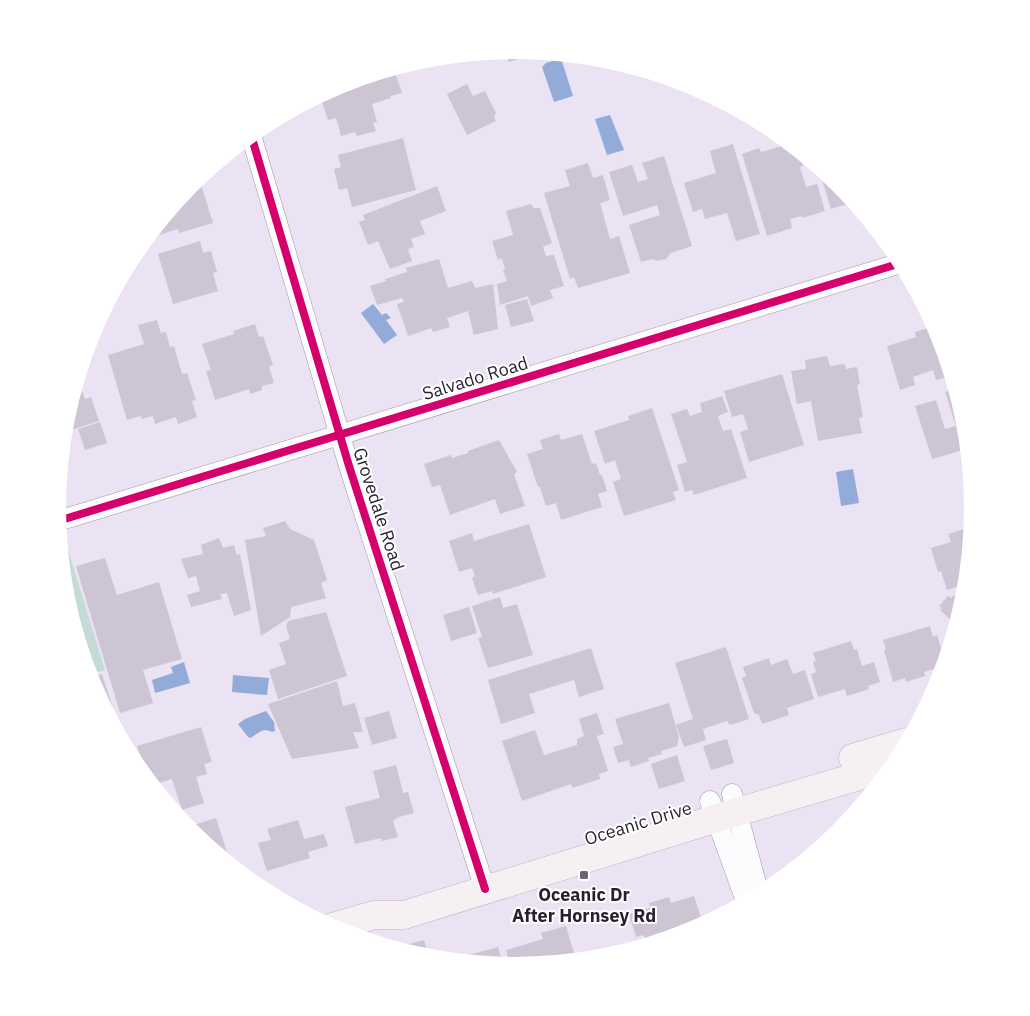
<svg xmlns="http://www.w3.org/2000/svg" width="1030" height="1016" viewBox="0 0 1030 1016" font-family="'IBM Plex Sans',sans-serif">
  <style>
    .green { fill: #c4dad5 }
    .water { fill: #93abd8 }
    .building { fill: #cdc5d4 }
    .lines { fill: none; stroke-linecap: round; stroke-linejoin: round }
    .street-casing { stroke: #a099a6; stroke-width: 21 }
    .primary-casing { stroke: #c2b4bc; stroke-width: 29 }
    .street { stroke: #fcfbfd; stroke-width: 20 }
    .primary { stroke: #f6f0f2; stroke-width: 28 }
    .cycleway-casing { stroke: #fff; stroke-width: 11 }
    .cycleway { stroke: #d6006c; stroke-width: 8 }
    .poi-dot { fill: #6b6372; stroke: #fff; stroke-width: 2 }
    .labels { text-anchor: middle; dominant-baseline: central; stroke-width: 4; stroke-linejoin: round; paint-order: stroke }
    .street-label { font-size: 18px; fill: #261f2c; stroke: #fff }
    .poi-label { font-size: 18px; font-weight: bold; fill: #261f2c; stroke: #fff }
  </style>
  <rect width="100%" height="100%" fill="#ebe2f3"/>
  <!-- green -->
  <polygon class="green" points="69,553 105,670 89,675 66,597 62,555"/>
  <!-- water -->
  <g class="water">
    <polygon points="561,58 573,96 554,102 542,67 546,63"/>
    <polygon points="610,115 624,150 607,155 595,119"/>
    <polygon points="373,304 382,315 386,313 391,318 386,320 397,335 384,344 361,313"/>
    <polygon points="853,469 859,503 841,506 836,472"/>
    <polygon points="184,662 190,683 155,693 152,680 173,673 171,667"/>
    <polygon points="233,675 269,678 267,695 232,692"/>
    <path d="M 266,711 L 274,722 L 275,731 L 272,732 C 262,727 258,734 250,738 L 248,737 L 238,724 L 245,719 Z"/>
  </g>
  <!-- building -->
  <g class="building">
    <polygon points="515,50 539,52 509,62 505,51"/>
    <polygon points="457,56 458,59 436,66 433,58"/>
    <polygon points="394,69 402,93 390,96 391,98 372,104 377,122 373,123 376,131 357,136 355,132 341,136 336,118 328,120 320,96 340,85"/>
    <polygon points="467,84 473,96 485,91 496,113 494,116 496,121 467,135 447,94"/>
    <polygon points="403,138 416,190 352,207 347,188 339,190 334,169 341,167 338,155"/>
    <polygon points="733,144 760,234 736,241 727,213 705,219 702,209 693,212 684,183 716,173 710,151"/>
    <polygon points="782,146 783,149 793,146 799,151 803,166 800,167 806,187 817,184 825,211 802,218 802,216 790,219 792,228 767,236 742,154 759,148 761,152"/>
    <polygon points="664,156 692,246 671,253 666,259 656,261 653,259 641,262 629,225 660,215 657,205 623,216 609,172 632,165 638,182 648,179 642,163"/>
    <polygon points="588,163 593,178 603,175 610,200 600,203 610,239 619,236 630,273 578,288 574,277 570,279 544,193 570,186 565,170"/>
    <polygon points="818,167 839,184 854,202 831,209"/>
    <polygon points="199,178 213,223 179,233 178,229 156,236 154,229 191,184"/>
    <polygon points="437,186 446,211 420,221 425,234 411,239 414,247 408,249 412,261 390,269 378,241 368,245 359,222 365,220 363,215"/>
    <polygon points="531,204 534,208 540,208 552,243 543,247 546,256 554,255 564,286 550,290 553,298 531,306 528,296 500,305 497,284 507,281 503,270 505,269 502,258 498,260 492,241 513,235 506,211"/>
    <polygon points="150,234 153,242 141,245 149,235"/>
    <polygon points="200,241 203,253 211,251 217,272 213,273 218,291 173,304 158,254"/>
    <polygon points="439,259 448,288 472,281 475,288 493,284 498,329 474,335 468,311 447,318 450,327 433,332 431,328 408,336 397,304 404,302 402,298 377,305 370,286 386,281 385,279 407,272 406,268"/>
    <polygon points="527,299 534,321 511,327 505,305"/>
    <polygon points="157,320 161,333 166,332 170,347 174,346 182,374 187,373 196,400 192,401 197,417 178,424 176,417 155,424 153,416 142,419 140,416 127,420 108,355 144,344 138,325"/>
    <polygon points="255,324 259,337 263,336 273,365 269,367 274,383 262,386 262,390 250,394 249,389 215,400 206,371 211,370 202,344 234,334 233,331"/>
    <polygon points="935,326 938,333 951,376 936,380 933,370 913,377 915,385 900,390 887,346 916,337 915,332"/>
    <polygon points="827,356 830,366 845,364 846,369 857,367 860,384 857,385 863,417 859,418 862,433 818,441 811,401 797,404 791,371 806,369 805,360"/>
    <polygon points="782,374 804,445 749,462 740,432 748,429 743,414 732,417 724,391"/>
    <polygon points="77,382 79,389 81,388 85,399 91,397 99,421 71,430 72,434 64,437 66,418"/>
    <polygon points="955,388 964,419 967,449 932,459 915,406 936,400 945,429 956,426 945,392"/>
    <polygon points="722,396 728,412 718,416 723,431 731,429 747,478 694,495 692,490 685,492 677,465 687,462 671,414 687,409 690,416 702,412 700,403"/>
    <polygon points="652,408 679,490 673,492 676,500 624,516 613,482 621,479 615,460 605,464 594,431 629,420 628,416"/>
    <polygon points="100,422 107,443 85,450 78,429"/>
    <polygon points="559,434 561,440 582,434 592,464 596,463 600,475 602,475 607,491 598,494 602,507 561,520 556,503 546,506 540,487 538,487 527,454 543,449 540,440"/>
    <polygon points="499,440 517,472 514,474 525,506 500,514 495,499 450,515 440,485 432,487 424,464 451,455 452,458 468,453 468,451"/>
    <polygon points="285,521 290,529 314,540 327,580 321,583 326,598 291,607 290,617 261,636 245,540 266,536 263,528"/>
    <polygon points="529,524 546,577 493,594 492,591 478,595 472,578 475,576 472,568 459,572 449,541 472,533 474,541"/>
    <polygon points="971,527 965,584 947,590 941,571 938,572 931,548 951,542 948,534"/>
    <polygon points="219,538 223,548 234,545 237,555 240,554 251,610 234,616 227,593 220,594 222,599 191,607 187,595 200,591 196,576 188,578 181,559 203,554 201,545"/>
    <polygon points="105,558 117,595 159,582 182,659 143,670 153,703 120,713 76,566"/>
    <polygon points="954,595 963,603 961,609 951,620 940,610 942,608 939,606 948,596 951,598"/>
    <polygon points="500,597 503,608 517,604 533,655 488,668 478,638 482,637 472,606"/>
    <polygon points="469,607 477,633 451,641 443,615"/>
    <polygon points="326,612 347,676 278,699 269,670 286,664 279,643 290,639 286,626 288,621"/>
    <polygon points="930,626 933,637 937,635 945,661 943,666 924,672 925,676 906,682 905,678 893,682 884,650 886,649 883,640"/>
    <polygon points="851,641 854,650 857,649 862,666 874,662 880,682 868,686 869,689 847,696 845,689 818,697 811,674 816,672 813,662 816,661 813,653"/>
    <polygon points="726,647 749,719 730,725 727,721 703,729 706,740 684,747 676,725 693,719 675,663"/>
    <polygon points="591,648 604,689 579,697 574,680 529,694 535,713 501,724 488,680"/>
    <polygon points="769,658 771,665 787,659 793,674 805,670 814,699 787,708 789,715 762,724 759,715 754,713 742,678 746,676 743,667"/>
    <polygon points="102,674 122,736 120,737 90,678"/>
    <polygon points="337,681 343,706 355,703 363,732 353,732 359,748 292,759 268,704"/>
    <polygon points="669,703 679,737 677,746 661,751 662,754 648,758 649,761 631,767 629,760 618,763 613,747 623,744 615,719"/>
    <polygon points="389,711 397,738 372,745 364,718"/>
    <polygon points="597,713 604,734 597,736 608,771 599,774 600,779 572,788 571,784 522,801 502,741 535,730 544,755 577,745 577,739 584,736 579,719"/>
    <polygon points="201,727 212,762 204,764 207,774 196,777 204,803 182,810 172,779 152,785 147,778 137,746"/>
    <polygon points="727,739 734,763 711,770 703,746"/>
    <polygon points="677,755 685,781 659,789 651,764"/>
    <polygon points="396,765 403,793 408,792 414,813 399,817 393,821 398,837 382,841 381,838 355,844 345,807 380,798 373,771"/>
    <polygon points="216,818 231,865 187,827"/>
    <polygon points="298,820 304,839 324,834 328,846 308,852 310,858 267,871 258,843 271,840 267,829"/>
    <polygon points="694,896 703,925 691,931 647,944 644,935 636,937 629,914 650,908 649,903 669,897 671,903"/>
    <polygon points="566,926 576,960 510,966 506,950 543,939 541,933"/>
    <polygon points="424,940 429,957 403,950 402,946"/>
    <polygon points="498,947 503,965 471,962 469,955"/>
  </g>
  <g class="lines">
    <!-- street casing -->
    <g class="street-casing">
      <g id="street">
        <polyline points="251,135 349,466 485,889"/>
        <polyline points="58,521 901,263"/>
        <polyline points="732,794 759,894"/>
        <polyline points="710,801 746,901"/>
      </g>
    </g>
    <!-- primary casing -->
    <g class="primary-casing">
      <g id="primary">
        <polyline points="853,758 907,742"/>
        <polyline points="333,927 374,915 404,915 737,812 893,766"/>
      </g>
    </g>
    <!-- street -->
    <use href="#street" class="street"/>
    <!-- primary -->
    <use href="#primary" class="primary"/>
    <!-- cycleway casing -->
    <g class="cycleway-casing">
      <g id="cycleway">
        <polyline points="251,135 349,466 485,889"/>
        <polyline points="58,521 901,263"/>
      </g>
    </g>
    <!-- cycleway -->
    <use href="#cycleway" class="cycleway"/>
  </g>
  <!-- markers -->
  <rect class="poi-dot" x="579" y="870" width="10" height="10" rx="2.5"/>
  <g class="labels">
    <!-- street labels -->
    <g class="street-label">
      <text transform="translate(475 378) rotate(-17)">Salvado Road</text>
      <text transform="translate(379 509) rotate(72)">Grovedale Road</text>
      <text transform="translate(638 823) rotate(-17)">Oceanic Drive</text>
    </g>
    <!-- poi labels -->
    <g class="poi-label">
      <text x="584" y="894">Oceanic Dr<tspan x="584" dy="21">After Hornsey Rd</tspan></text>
    </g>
  </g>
  <!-- crop -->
  <path d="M0 0H1030V1016H0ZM66 508a449 449 0 1 1 898 0a449 449 0 1 1-898 0Z" fill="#fff" fill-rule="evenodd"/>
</svg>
